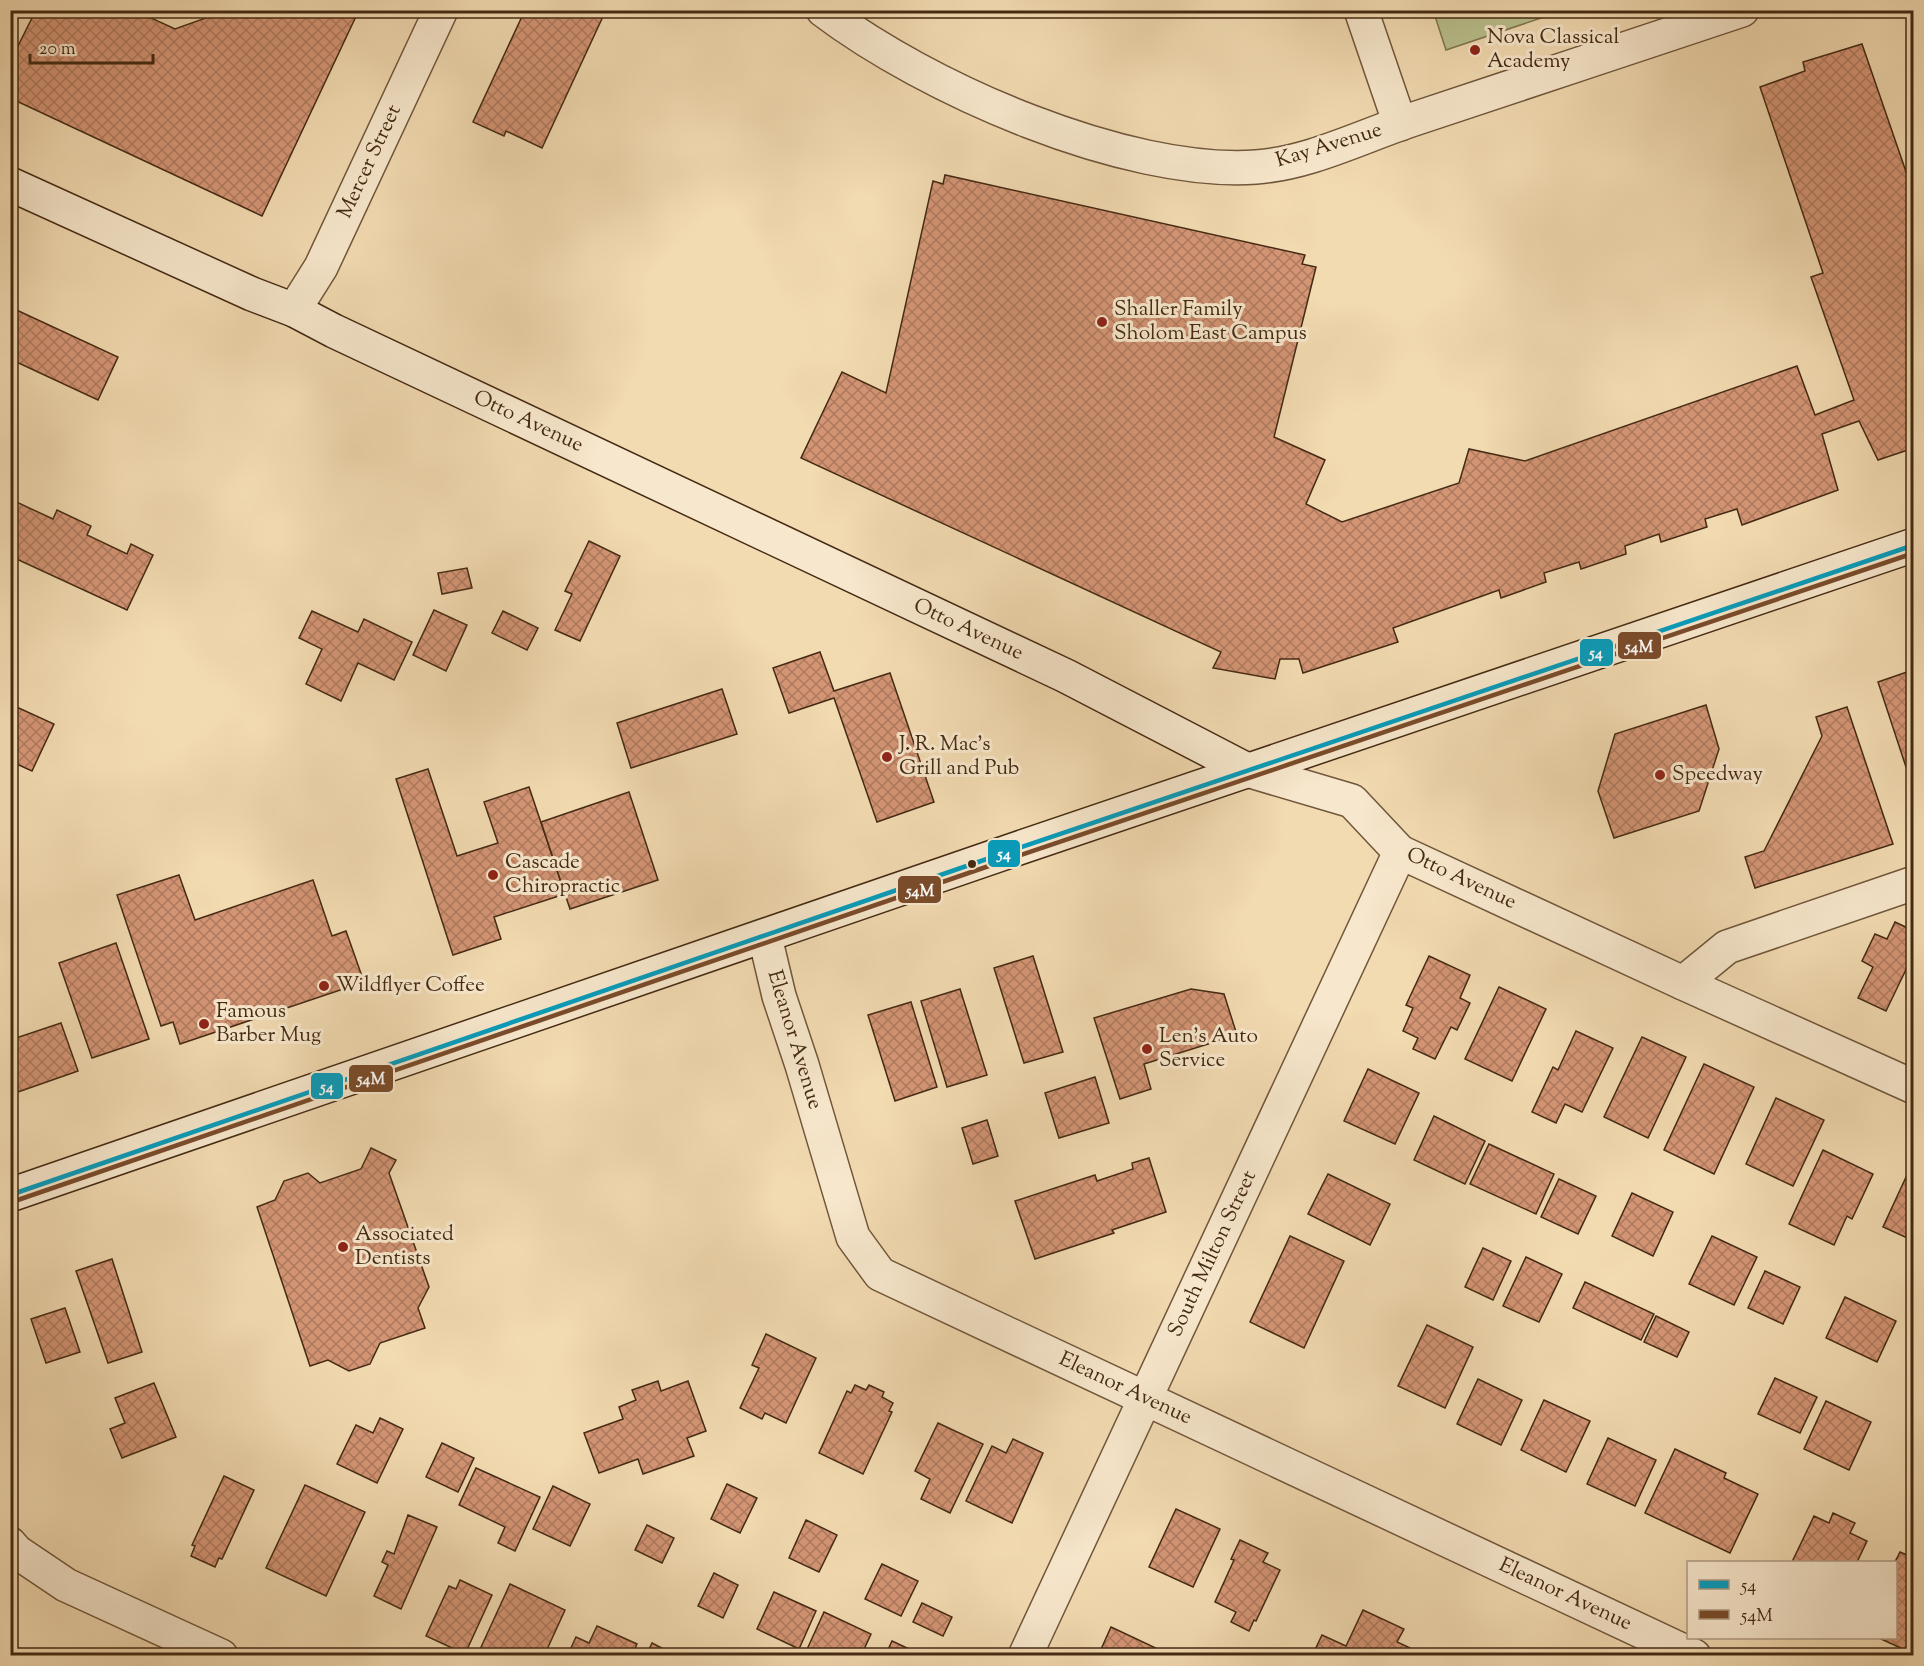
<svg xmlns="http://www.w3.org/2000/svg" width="1924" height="1666" viewBox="0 0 1924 1666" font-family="'Sorts Mill Goudy',serif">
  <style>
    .green { fill: #b9c08d; stroke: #7e7550; stroke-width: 1.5 }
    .building { fill: url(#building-cross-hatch); stroke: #442a13; stroke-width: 1.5 }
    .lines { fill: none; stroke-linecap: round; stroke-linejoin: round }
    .street-casing { stroke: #70563a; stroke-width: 36 }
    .secondary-casing { stroke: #442a13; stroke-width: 36 }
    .street { stroke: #f7e7cc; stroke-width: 33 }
    .secondary { stroke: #f7e7cc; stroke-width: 33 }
    .bus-1-casing { stroke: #f7e7cc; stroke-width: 9 }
    .bus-2-casing { stroke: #f7e7cc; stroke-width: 9 }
    .bus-1 { stroke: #079cbb; stroke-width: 4.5 }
    .bus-2 { stroke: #7a4b2a; stroke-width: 4.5 }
    .poi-dot { fill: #8f2418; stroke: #f7e7cc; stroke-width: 2 }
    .bus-dot { fill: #442a13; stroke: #f7e7cc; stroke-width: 2 }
    .labels { text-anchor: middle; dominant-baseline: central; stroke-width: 6; stroke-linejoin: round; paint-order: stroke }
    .poi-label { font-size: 21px; fill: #442a13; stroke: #f7e7cc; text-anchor: start }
    .street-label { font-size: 21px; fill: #442a13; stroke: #f7e7cc }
    .line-badge { stroke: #f7e7cc; stroke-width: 2 }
    .badge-label { font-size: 16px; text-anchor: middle; font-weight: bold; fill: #fff }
  </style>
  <defs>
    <pattern id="building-cross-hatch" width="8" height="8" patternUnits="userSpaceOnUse" patternTransform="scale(1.5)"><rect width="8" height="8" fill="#d49575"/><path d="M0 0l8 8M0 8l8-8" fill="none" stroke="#ae7a5f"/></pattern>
  </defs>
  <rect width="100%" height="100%" fill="#f2dab1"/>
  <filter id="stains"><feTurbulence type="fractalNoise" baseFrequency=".00333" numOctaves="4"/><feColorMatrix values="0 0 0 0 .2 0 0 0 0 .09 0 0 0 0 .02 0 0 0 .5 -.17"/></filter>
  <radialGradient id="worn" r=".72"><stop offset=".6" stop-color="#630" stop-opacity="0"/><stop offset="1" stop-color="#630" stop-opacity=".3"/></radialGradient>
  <!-- green -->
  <polygon class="green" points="1433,10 1562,10 1562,11 1446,50"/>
  <!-- building -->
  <g class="building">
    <polygon points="36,10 156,10 151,18 175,29 206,18 210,10 359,10 262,216 10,98 10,62"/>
    <polygon points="525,10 606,10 542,148 506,131 504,136 473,122"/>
    <polygon points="1862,44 1914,195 1914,448 1878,460 1859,421 1822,434 1838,490 1742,525 1737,509 1705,519 1707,527 1661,542 1659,534 1625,546 1626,554 1581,569 1579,562 1544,573 1546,582 1501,598 1499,590 1393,628 1398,642 1303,673 1299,659 1280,659 1275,679 1213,668 1221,652 801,458 842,372 886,393 933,181 943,184 945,175 1305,255 1302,264 1316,267 1274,437 1325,460 1306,504 1342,522 1459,483 1469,449 1525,461 1797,366 1815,415 1854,400 1811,277 1823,273 1760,87 1805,71 1803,62"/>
    <polygon points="10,307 118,357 98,400 10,359"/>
    <polygon points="10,489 16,491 12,500 53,519 57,510 91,526 87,535 127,554 131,544 153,555 127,610 10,556"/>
    <polygon points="589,541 620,556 580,641 555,630 572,594 565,591"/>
    <polygon points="467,568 472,588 442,594 438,573"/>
    <polygon points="434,610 467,625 446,671 413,655"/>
    <polygon points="312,611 358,632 364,619 412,642 394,680 358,663 341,701 306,684 322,649 299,638"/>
    <polygon points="503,611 538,628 527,650 492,633"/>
    <polygon points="820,652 834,691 890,673 934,802 877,822 834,698 789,713 773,668"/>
    <polygon points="1907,672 1912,685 1914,684 1914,764 1906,767 1878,682"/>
    <polygon points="722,689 737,734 631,768 617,723"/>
    <polygon points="10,704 54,724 32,771 10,761"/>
    <polygon points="1706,705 1719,749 1699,811 1614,838 1598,791 1615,734"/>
    <polygon points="1847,707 1893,844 1755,888 1745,857 1764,851 1822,736 1816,717"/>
    <polygon points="428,769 457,856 498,843 484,802 529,787 565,894 494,917 501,939 453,955 396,779"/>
    <polygon points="629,792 658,880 570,909 541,822"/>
    <polygon points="179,875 195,920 313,880 332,936 346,931 364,982 180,1044 173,1022 161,1026 117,895"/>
    <polygon points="1895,922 1914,931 1912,951 1914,953 1886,1011 1858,998 1873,967 1862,961 1875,934 1887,939"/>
    <polygon points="116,943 149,1039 92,1058 59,963"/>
    <polygon points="1033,956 1063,1052 1024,1063 994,968"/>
    <polygon points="1429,956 1470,975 1460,998 1470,1003 1457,1030 1451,1027 1435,1059 1413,1049 1418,1038 1403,1031 1413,1008 1406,1005"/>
    <polygon points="1499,987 1546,1009 1512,1081 1465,1059"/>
    <polygon points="960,989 987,1075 947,1087 921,1001"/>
    <polygon points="1191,989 1224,994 1237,1035 1144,1064 1151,1089 1120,1099 1094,1018"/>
    <polygon points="911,1002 937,1087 895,1101 868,1015"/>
    <polygon points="61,1023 78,1071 15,1093 10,1080 10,1040"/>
    <polygon points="1576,1031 1613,1048 1582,1112 1565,1104 1556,1123 1532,1112 1553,1067 1558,1070"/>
    <polygon points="1642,1037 1686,1057 1648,1138 1604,1117"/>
    <polygon points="1704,1064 1754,1087 1714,1174 1664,1150"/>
    <polygon points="1368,1069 1419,1093 1395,1144 1344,1121"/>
    <polygon points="1095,1077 1109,1123 1059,1138 1045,1093"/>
    <polygon points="1776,1098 1824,1120 1793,1186 1746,1164"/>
    <polygon points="1434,1116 1485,1141 1465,1184 1414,1160"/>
    <polygon points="987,1120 998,1156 973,1164 962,1128"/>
    <polygon points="1489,1144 1554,1174 1536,1214 1470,1184"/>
    <polygon points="371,1148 396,1160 389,1173 429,1287 418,1308 425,1328 380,1343 370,1364 349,1371 328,1360 310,1366 257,1207 275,1200 284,1181 308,1173 320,1183 361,1169"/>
    <polygon points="1823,1150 1873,1174 1852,1219 1847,1216 1834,1245 1789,1224"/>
    <polygon points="1149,1158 1166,1212 1112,1230 1114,1233 1035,1259 1015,1201 1095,1175 1097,1181 1133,1169 1132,1163"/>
    <polygon points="1913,1162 1914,1162 1914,1241 1883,1227"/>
    <polygon points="1328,1174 1390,1204 1370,1245 1308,1214"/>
    <polygon points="1559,1179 1596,1196 1578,1234 1541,1217"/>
    <polygon points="1632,1193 1673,1212 1653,1256 1612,1236"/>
    <polygon points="1290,1236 1344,1261 1304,1348 1250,1322"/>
    <polygon points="1712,1236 1757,1257 1734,1305 1689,1284"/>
    <polygon points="1483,1248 1511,1261 1493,1300 1465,1287"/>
    <polygon points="1526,1257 1562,1274 1539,1322 1503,1306"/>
    <polygon points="112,1259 142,1352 108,1363 76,1271"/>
    <polygon points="1765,1271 1800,1287 1783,1324 1748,1308"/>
    <polygon points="1585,1282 1654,1314 1641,1340 1573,1308"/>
    <polygon points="1845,1297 1896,1321 1877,1362 1826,1338"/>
    <polygon points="65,1308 80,1352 46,1363 31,1319"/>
    <polygon points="1656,1316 1689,1332 1677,1357 1644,1342"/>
    <polygon points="1427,1325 1473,1347 1445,1408 1398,1386"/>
    <polygon points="766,1334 816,1358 786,1423 765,1413 762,1419 740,1408 759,1368 752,1365"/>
    <polygon points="1775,1378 1817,1397 1800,1433 1758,1414"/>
    <polygon points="1478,1379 1522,1400 1501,1445 1457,1424"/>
    <polygon points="658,1381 661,1391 688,1381 706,1431 687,1438 694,1456 643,1474 638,1459 599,1473 584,1433 623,1419 619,1407 636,1400 632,1390"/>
    <polygon points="154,1383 176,1437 122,1458 110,1429 125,1423 115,1398"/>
    <polygon points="855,1385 866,1390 869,1385 884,1392 882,1397 893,1403 889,1411 892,1412 863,1474 819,1453 847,1391 851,1393"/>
    <polygon points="1544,1400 1590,1421 1566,1472 1521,1450"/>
    <polygon points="1826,1401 1871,1422 1849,1470 1804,1449"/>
    <polygon points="380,1418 403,1429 377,1483 337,1464 356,1425 373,1433"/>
    <polygon points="938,1423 983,1444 950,1513 921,1499 930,1479 915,1471"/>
    <polygon points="1608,1438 1656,1460 1635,1506 1587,1484"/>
    <polygon points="1013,1439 1043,1453 1012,1523 966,1501 992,1446 1006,1453"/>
    <polygon points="442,1443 474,1458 458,1492 426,1477"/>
    <polygon points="1675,1449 1726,1473 1724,1478 1758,1494 1730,1553 1645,1513"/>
    <polygon points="476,1468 540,1497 515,1551 498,1543 505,1527 459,1505"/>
    <polygon points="224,1476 254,1490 222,1559 219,1558 215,1567 191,1556 195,1546 192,1545"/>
    <polygon points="727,1484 757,1498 740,1533 711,1519"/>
    <polygon points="305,1485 365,1512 326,1596 266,1568"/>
    <polygon points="553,1486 590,1504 570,1546 533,1529"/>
    <polygon points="1176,1509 1220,1529 1193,1587 1149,1567"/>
    <polygon points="1833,1513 1855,1523 1850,1533 1867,1541 1857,1562 1792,1562 1814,1516 1829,1523"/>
    <polygon points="408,1515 437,1527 401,1609 374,1596 388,1565 382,1562 387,1551 394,1554"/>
    <polygon points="806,1520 837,1535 819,1572 789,1558"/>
    <polygon points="647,1525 674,1538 662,1563 635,1550"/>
    <polygon points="1240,1540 1268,1553 1263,1562 1280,1570 1256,1621 1254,1620 1249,1631 1231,1622 1236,1612 1215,1602 1234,1560 1231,1559"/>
    <polygon points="1900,1552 1914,1558 1914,1632 1905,1650 1879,1638 1896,1638 1895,1562"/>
    <polygon points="882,1564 918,1581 901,1616 865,1599"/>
    <polygon points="714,1573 738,1585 723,1618 698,1606"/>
    <polygon points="460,1580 492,1595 465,1654 426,1636 449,1586 456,1589"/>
    <polygon points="510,1584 565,1610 544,1656 477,1656"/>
    <polygon points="774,1592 816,1611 799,1649 757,1629"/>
    <polygon points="922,1603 952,1617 943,1636 913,1622"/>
    <polygon points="1363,1610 1404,1629 1397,1642 1410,1648 1407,1656 1312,1656 1322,1635 1346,1646"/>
    <polygon points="824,1612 871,1634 861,1656 804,1656"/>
    <polygon points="597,1626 637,1644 632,1656 579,1656 580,1654 570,1650 576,1637 589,1643"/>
    <polygon points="1111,1627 1158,1649 1155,1656 1098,1656"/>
    <polygon points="892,1641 924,1656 885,1656"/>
    <polygon points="652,1643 677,1656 646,1656"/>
    <polygon points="10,1644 27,1652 25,1656 10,1656"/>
  </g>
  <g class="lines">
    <!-- street casing -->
    <g class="street-casing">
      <g id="street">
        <path d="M 823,10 C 926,88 1125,176 1256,167 C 1310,163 1360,137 1411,120 C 1521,83 1632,47 1742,10"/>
        <polyline points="1361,10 1400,124"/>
        <polyline points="294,310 321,267 441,10"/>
        <polyline points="1247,770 1352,801 1400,852 1683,983 1914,1087"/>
        <polyline points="765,937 779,996 802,1065 853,1237 880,1274 1694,1656"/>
        <polyline points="1683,983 1727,947 1914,883"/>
        <polyline points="10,1544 17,1552 66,1585 221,1656"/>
        <polyline points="1025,1656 1400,852"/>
      </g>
    </g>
    <!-- secondary casing -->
    <g class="secondary-casing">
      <g id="secondary">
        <polyline points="10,184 252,294 294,310 334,331 1066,676 1247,770"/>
        <polyline points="10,1195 1013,850 1914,545"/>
      </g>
    </g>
    <!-- street -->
    <use href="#street" class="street"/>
    <!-- secondary -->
    <use href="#secondary" class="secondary"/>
    <!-- bus-1 casing -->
    <g class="bus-1-casing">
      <polyline id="bus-1" points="10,1195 1013,850 1914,545"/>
    </g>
    <!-- bus-2 casing -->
    <g class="bus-2-casing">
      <polyline id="bus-2" points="12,1202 1015,857 1914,553"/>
    </g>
    <!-- bus-1 -->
    <use href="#bus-1" class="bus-1"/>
    <!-- bus-2 -->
    <use href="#bus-2" class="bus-2"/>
  </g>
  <!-- markers -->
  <g class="poi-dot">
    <circle cx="1475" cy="50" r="6"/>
    <circle cx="1102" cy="322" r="6"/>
    <circle cx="887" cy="757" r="6"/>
    <circle cx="1660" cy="775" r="6"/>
    <circle cx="493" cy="875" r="6"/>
    <circle cx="324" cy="986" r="6"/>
    <circle cx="204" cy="1024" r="6"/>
    <circle cx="1147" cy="1049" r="6"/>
    <circle cx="343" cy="1247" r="6"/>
  </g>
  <circle class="bus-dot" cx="972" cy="864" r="5"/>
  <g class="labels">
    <!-- poi labels -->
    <g class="poi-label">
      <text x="1487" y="38">Nova Classical<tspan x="1487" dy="24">Academy</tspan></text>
      <text x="1114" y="310">Shaller Family<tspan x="1114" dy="24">Sholom East Campus</tspan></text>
      <text x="899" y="745">J. R. Mac's<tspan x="899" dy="24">Grill and Pub</tspan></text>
      <text x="1672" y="775">Speedway</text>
      <text x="505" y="863">Cascade<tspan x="505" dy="24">Chiropractic</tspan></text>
      <text x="336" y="986">Wildflyer Coffee</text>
      <text x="216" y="1012">Famous<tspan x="216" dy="24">Barber Mug</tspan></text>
      <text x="1159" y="1037">Len's Auto<tspan x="1159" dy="24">Service</tspan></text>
      <text x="355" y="1235">Associated<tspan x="355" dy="24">Dentists</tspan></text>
    </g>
    <!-- street labels -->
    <g class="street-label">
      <text transform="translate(1329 146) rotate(-17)">Kay Avenue</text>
      <text transform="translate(370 162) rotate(-65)">Mercer Street</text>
      <text transform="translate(528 422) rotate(25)">Otto Avenue</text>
      <text transform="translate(968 630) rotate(25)">Otto Avenue</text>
      <text transform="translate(1461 879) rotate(25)">Otto Avenue</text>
      <text transform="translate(794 1040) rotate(73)">Eleanor Avenue</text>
      <text transform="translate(1213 1254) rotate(-65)">South Milton Street</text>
      <text transform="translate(1125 1389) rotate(25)">Eleanor Avenue</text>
      <text transform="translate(1565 1595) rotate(25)">Eleanor Avenue</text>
    </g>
  </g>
  <g class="line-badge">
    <rect x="1617" y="631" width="45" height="29" rx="6" fill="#7a4b2a"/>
    <rect x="1579" y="638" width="35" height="29" rx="6" fill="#079cbb"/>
    <rect x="987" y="839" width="34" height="29" rx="6" fill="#079cbb"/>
    <rect x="897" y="875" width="45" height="29" rx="6" fill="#7a4b2a"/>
    <rect x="348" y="1064" width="46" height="29" rx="6" fill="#7a4b2a"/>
    <rect x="310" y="1072" width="34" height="28" rx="6" fill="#079cbb"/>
  </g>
  <g class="badge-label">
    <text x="1639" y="652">54M</text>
    <text x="1596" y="658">54</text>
    <text x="1004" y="859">54</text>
    <text x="920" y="896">54M</text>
    <text x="371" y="1084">54M</text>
    <text x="327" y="1092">54</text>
  </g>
  <!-- margin -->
  <rect width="1924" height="1666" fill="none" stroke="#f2dab1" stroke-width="36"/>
  <rect x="12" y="12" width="1900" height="1642" fill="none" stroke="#442a13" stroke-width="3"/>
  <rect x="18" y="18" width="1888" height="1630" fill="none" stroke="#442a13" stroke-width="1.5"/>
  <!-- legend -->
  <rect x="1687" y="1561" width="210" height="78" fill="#f7e7cc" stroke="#af9b82" stroke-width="1.5"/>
  <rect x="1699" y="1580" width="30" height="9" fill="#079cbb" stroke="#af9b82" stroke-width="1.5"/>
  <text x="1741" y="1591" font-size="18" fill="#442a13">54</text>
  <rect x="1699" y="1610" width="30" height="9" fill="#7a4b2a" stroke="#af9b82" stroke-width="1.5"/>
  <text x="1741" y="1621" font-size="18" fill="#442a13">54M</text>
  <!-- scale -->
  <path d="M30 54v9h123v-9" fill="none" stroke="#442a13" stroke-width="3"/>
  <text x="39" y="54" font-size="18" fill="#442a13" stroke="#f7e7cc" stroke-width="4.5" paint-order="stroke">20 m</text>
  <rect width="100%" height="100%" filter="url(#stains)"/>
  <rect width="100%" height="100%" fill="url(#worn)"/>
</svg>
